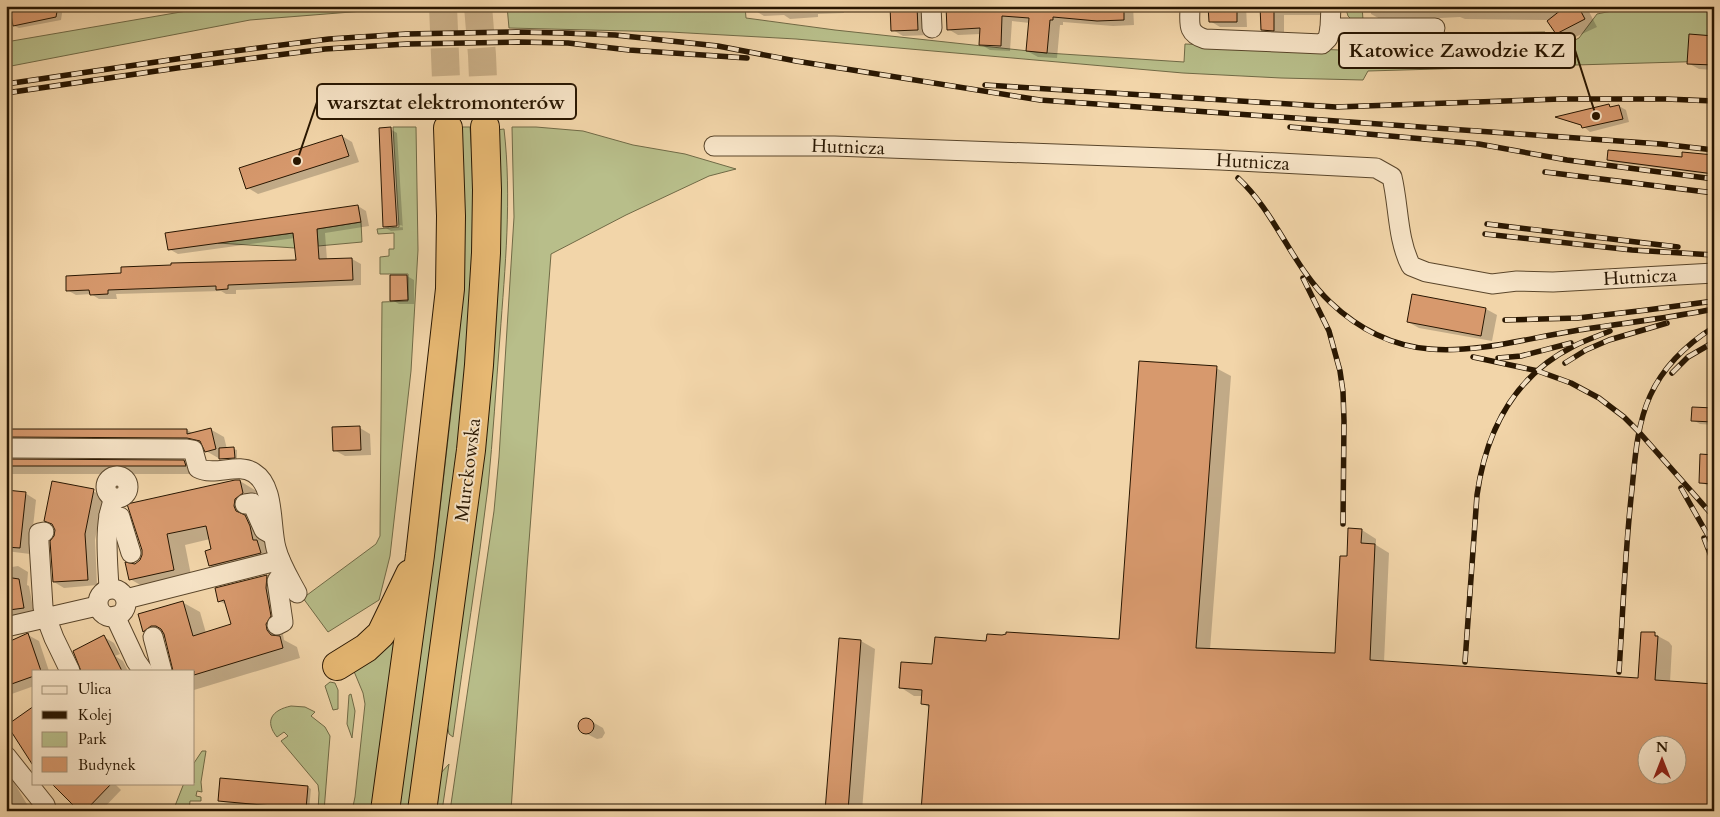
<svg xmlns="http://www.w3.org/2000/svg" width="1720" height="817" viewBox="0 0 1720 817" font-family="Cardo,serif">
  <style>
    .green { fill: #b8be8a; stroke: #706a46 }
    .shadow { fill: #0003; fill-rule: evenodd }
    .building { fill: #d7996d; stroke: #281601; fill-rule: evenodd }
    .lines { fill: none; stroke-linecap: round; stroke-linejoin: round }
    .highway-tunnel { stroke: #caaf87; stroke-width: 28; stroke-dasharray: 28 14; stroke-linecap: butt }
    .minor-casing { stroke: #5a462b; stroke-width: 21 }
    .highway-casing { stroke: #281601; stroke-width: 30 }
    .minor { stroke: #f7e4c7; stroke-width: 19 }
    .highway { stroke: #e9ba74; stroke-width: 28 }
    .rail-casing { stroke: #281601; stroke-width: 5.5 }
    .rail { stroke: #f7e4c7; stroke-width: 4; stroke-dasharray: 11; stroke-linecap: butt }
    .labels { text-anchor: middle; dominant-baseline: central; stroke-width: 4; stroke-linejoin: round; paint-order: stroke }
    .street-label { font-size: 19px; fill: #281601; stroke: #f7e4c7 }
    .leader { fill: none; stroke: #281601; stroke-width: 2 }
    .callout-dot { fill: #281601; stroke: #f7e4c7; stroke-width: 2 }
    .callout { fill: #f7e4c7; stroke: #281601; stroke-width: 2 }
    .callout-label { font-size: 20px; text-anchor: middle; font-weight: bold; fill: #281601 }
  </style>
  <rect width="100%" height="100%" fill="#f2d5a9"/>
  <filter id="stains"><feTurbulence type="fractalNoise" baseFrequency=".004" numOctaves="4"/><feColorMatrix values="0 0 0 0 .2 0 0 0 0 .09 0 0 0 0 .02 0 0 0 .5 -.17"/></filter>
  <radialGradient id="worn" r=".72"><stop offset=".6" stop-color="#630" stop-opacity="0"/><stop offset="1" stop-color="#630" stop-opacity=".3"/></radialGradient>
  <!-- green -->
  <g class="green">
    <polygon points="205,6 427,6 250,20 6,67 6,42 204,8"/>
    <polygon points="507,6 745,6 746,18 835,30 1047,53 1184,62 1185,44 1340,50 1354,34 1545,32 1557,49 1579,38 1597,14 1636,6 1714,6 1714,61 1368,71 1363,80 1281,78 1183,73 796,39 670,32 509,28"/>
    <polygon points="1345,6 1362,6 1363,20 1352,20 1348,16"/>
    <polygon points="393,127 416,127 418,250 411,371 390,556 379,600 328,632 303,598 376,544 380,536 382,302 408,301 408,274 380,274 380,257 389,256 389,249 394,249 394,233 378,234 377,229 399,227"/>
    <path d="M 462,127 L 470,127 C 481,263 464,399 446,534 C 434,626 421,718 409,811 L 399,811 L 438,526 L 457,361 L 464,259 Z"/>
    <polygon points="512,127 536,127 583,131 633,145 685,154 736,169 709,176 626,215 551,254 527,568 511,811 450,811 494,511 499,457 514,217"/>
    <path d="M 504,129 C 512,198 505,268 500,336 C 496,387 493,437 488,487 C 478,571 464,654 453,737 L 449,734 L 447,724 L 496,130 Z"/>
    <polygon points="361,222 362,242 318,246 317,229"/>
    <polygon points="293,233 295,248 218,243"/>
    <polygon points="398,627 371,811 352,811 355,797 365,704 363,693 353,669"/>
    <polygon points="330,682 335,683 338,690 338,709 333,710 325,686"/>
    <polygon points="351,694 355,711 352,738 347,724 349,695"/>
    <path d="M 291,706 L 305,707 L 315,712 L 311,716 L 325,727 L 330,736 L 324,811 L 318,811 L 319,793 L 318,785 L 281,741 L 288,736 L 284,732 L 277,737 C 264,721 272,710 291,706 Z"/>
    <polygon points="202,751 206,751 201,782 202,792 197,791 196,796 201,797 201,801 190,801 189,811 173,811 184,783 194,783 194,763"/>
    <polygon points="449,764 442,811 436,811 440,774"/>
  </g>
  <!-- shadow -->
  <g class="shadow">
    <polygon points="30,6 62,6 63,7 61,20 19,28 14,26"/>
    <polygon points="754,6 843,6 844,13 818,14 818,17 790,19 784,15 764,16 754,10"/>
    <polygon points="892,6 927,6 928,35 903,36 893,30"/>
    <polygon points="947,6 1133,6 1134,25 1113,26 1063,22 1063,25 1060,25 1057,58 1038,57 1027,51 1030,23 1012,21 1010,51 990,50 980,44 981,34 958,35 948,29"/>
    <polygon points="1209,6 1246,6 1247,27 1220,27 1210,21"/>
    <polygon points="1261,6 1323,6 1323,15 1284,15 1284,36 1272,35 1262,29"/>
    <polygon points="1371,6 1586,6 1597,27 1569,40 1557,33 1549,20 1465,19 1460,17 1384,21 1371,14"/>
    <polygon points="1714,37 1714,70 1699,69 1688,63"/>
    <polygon points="1609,106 1612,108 1619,106 1626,110 1629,122 1590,132 1583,126 1558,118"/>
    <path d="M 390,129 L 397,133 L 403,230 L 391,231 L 384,227 ZM 403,225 L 403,227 L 389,228 L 389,226 Z"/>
    <polygon points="342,136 352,142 359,162 258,194 248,188"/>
    <polygon points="1714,157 1714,175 1612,162 1609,159"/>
    <polygon points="358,206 366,211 369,226 325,233 327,260 352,259 361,264 361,285 236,290 236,294 226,294 221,291 116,294 117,299 99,299 91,294 76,295 67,290 298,261 295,238 178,254 169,249"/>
    <polygon points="407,276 414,280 414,304 399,304 392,300"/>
    <polygon points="1413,296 1486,309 1497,315 1492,341 1419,328 1408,322"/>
    <polygon points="1711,350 1714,350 1714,367 1711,366"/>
    <path d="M 1216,368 L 1231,376 L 1210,650 L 1336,655 L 1348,557 L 1362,530 L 1376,539 L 1376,545 L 1389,553 L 1384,662 L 1639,680 L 1654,634 L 1669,642 L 1672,646 L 1670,682 L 1714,811 L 930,708 L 922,703 L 923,696 L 914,696 L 900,687 L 933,666 L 988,642 L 1120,641 ZM 1648,744 L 1678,744 L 1678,774 L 1648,774 Z"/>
    <polygon points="1714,410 1714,425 1700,424 1693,420"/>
    <polygon points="360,428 370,434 371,455 345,456 334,450"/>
    <polygon points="210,429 224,437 227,449 234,449 237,450 237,459 220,459 206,451 202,445 21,444 6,450 6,430 187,430 194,434"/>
    <polygon points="1714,456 1714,491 1711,489 1711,487 1700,482"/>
    <polygon points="6,458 10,461 184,461 198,470 199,474 11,474 6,471"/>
    <polygon points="240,481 258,492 275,552 229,576 210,566 213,550 210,539 185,545 192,580 149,590 130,579 135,565 140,561 143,555 143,549"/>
    <polygon points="93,491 103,497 95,540 97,585 64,588 54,582 56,529 54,526 45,520"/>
    <polygon points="6,492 25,493 36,500 30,554 6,551"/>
    <polygon points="18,566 28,572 27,585 29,586 34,613 6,618 6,568"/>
    <polygon points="266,576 284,586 288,626 283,634 284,640 297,647 300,658 194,690 194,671 166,637 162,641 144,631 139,615 182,602 200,612 206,633 233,625 227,605 219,601"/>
    <polygon points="28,635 39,641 49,671 34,671 34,686 6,696 6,643"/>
    <polygon points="104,637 114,643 120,654 115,656 123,661 128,671 89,671"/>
    <polygon points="861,641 875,649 862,811 826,811"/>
    <polygon points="587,719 603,728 605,733 602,738 597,739 581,731 579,724 581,720"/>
    <polygon points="6,769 31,811 6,811"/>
    <polygon points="54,783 114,783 121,790 101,811 80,811"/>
    <polygon points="308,787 311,789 309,810 222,802 219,800"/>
  </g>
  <!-- building -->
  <g class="building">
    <polygon points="23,6 58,6 56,17 13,26 10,9"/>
    <polygon points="890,6 917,6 918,30 891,31"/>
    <polygon points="946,6 1124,6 1124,20 1097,21 1053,17 1053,20 1050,20 1047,53 1026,51 1029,18 1002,16 1001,46 979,45 980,28 947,30"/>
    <polygon points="1208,6 1237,6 1237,22 1209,22"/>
    <polygon points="1260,6 1274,6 1274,31 1261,30"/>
    <polygon points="1566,6 1578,6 1585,19 1556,34 1547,21"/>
    <polygon points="1689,34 1714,36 1714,65 1687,64"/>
    <polygon points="1609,104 1610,107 1619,105 1623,119 1582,128 1581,125 1555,117"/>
    <polygon points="391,127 397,226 383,227 379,128"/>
    <polygon points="342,135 349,156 246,189 239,168"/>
    <polygon points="1608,150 1682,157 1682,152 1714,155 1714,174 1607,160"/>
    <polygon points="358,205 361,222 317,229 319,259 352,258 353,280 228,285 228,289 216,290 216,286 108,290 108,294 90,295 89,290 66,291 66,276 121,273 121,267 171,265 171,263 296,260 293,233 168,250 165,233"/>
    <polygon points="390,275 407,275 408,300 390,301"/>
    <polygon points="1412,294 1486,308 1481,336 1407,322"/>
    <path d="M 1139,361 L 1217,366 L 1196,648 L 1335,653 L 1340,556 L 1347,556 L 1348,528 L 1362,529 L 1361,543 L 1375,544 L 1370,660 L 1638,678 L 1641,632 L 1655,632 L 1655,636 L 1658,636 L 1655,680 L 1714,684 L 1714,811 L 921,811 L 929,705 L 921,704 L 922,690 L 899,688 L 901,662 L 932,664 L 935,637 L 986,641 L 987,634 L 1002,635 L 1006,634 L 1006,632 L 1119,639 ZM 1648,744 L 1678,744 L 1678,774 L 1648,774 Z"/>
    <polygon points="1692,407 1714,408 1714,422 1691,421"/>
    <polygon points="360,426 361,450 333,451 332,427"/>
    <polygon points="211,428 216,449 205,452 200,441 187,438 6,437 6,429 187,429 187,434"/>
    <polygon points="234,447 235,458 219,459 219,448"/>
    <polygon points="1700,454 1714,455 1714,484 1699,483"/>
    <polygon points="6,459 184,460 186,466 6,466"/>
    <polygon points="235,480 240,480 243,493 235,499 234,506 236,511 245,515 250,526 253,540 257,540 261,553 209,566 205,551 211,549 206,526 167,534 174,570 129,580 125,562 135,564 140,560 142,555 142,550 127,504"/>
    <polygon points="52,481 94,489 85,534 88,580 53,582 50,541 54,536 55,530 52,524 44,521"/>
    <polygon points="6,490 26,492 20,548 6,547"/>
    <polygon points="267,575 266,588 271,616 266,624 267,630 271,635 280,636 283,648 194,675 194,671 173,671 164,634 161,629 156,626 151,626 143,632 138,614 183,601 193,636 231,624 224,600 218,602 215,588"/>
    <polygon points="6,577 19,579 24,608 9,610 8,608 6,608"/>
    <polygon points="28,633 41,671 34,671 34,676 6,686 6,643"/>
    <polygon points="104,635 122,671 81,671 73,651"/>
    <polygon points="839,638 861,640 848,811 825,811"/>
    <polygon points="34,706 34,767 7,725"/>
    <circle cx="586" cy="726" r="8"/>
    <polygon points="220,778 308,786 306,809 218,801"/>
    <polygon points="51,783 112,783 85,811 79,811"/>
  </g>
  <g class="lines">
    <!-- highway-tunnel -->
    <g class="highway-tunnel">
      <polyline points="443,6 448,128"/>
      <polyline points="478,6 482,55 485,127"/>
    </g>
    <!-- minor casing -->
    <g class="minor-casing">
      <g id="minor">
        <polyline points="931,6 932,28"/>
        <path d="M 1190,6 C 1190,23 1186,33 1205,39 L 1322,44 L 1328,38 L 1330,28"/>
        <polyline points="1331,6 1330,28 1435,28"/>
        <path d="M 714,146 L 834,146 L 1220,160 L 1376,168 L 1392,177 C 1399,206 1397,239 1411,266 L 1426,272 L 1492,284 L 1517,281 L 1553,282 L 1714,273"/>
        <path d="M 6,448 L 187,449 L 193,450 L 198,468 C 215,477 238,462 254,473 C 275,486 270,525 276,548 C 280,564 289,578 297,593"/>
        <circle cx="117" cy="487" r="11"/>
        <polyline points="245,504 252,503 264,530 273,535"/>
        <polyline points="109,515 120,517 131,553"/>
        <polyline points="44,532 39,533 39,543 43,607 46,617 54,638 70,671"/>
        <circle cx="112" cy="603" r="14"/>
        <path d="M 109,589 C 108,562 103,523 114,499"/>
        <polyline points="126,599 280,560"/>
        <polyline points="115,616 136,661 143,671"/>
        <polyline points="277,625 283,622 277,581 284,570"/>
        <polyline points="6,627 97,606"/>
        <polyline points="153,637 162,671"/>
        <polyline points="6,756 45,805 47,811"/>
      </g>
    </g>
    <!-- highway casing -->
    <g class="highway-casing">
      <g id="highway">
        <polyline points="337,666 366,648 381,634 410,574"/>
        <polyline points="385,811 420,555 450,289 451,216 448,128"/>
        <polyline points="422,811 471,450 479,365 486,253 487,190 485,127"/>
      </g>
    </g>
    <!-- minor -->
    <use href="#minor" class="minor"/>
    <!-- highway -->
    <use href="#highway" class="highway"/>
    <!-- rail casing -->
    <g class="rail-casing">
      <g id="rail">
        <polyline points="6,84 204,55 329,39 406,34 516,32 564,33 615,35 718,46 796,61 1040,100 1661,144 1714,150"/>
        <polyline points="985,85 1336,107 1561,99 1666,99 1714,101"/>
        <polyline points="6,93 184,67 325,49 407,44 518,42 568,43 629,50 747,58"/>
        <polyline points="1290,127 1479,144 1567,160 1714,179"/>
        <polyline points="1545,172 1714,193"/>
        <path d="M 1238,178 C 1276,213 1292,266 1330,302 C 1409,377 1486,345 1579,330 C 1624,323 1669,318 1714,309"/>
        <polyline points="1487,224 1678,247"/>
        <polyline points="1485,234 1632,250 1714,255"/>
        <polyline points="1303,278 1329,331 1340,371 1343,392 1344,421 1343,524"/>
        <polyline points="1505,320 1578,318 1647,310 1714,301"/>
        <polyline points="1473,357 1538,371 1571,383 1599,398 1624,417 1639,432 1714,517"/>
        <polyline points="1498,358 1521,356 1571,343"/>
        <polyline points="1565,363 1586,350 1609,340 1667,323"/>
        <polyline points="1672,373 1688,357 1714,342"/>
        <polyline points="1681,488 1714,546"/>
        <polyline points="1704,538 1714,564"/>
        <path d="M 1465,662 L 1477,495 C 1486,431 1514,376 1574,346 C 1586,340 1598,336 1610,331"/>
        <path d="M 1619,672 C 1623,611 1625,550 1632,489 C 1635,458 1637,425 1650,396 C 1663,367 1687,344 1714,327"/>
      </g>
    </g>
    <!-- rail -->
    <use href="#rail" class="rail"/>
  </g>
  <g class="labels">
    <!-- street labels -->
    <g class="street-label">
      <text transform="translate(848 147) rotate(2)">Hutnicza</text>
      <text transform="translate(1253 162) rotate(3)">Hutnicza</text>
      <text transform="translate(1640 277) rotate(-3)">Hutnicza</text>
      <text transform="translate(468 470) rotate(-83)">Murckowska</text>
    </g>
  </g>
  <!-- callouts -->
  <path class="leader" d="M1596 116L1575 50M297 161L317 102"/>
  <g class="callout-dot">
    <circle cx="1596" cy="116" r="5"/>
    <circle cx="297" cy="161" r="5"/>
  </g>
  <g class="callout">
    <rect x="1339" y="33" width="236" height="35" rx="5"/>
    <rect x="317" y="84" width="259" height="35" rx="5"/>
  </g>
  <g class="callout-label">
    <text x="1457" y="57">Katowice Zawodzie KZ</text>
    <text x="446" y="109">warsztat elektromonterów</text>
  </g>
  <!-- margin -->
  <rect width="1720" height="817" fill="none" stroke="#f2d5a9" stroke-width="25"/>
  <rect x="8" y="8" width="1705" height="802" fill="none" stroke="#281601" stroke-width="2.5"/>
  <rect x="12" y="12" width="1695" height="792" fill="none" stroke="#281601"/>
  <!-- legend -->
  <rect x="32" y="670" width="162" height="115" fill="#f7e4c7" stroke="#a49278"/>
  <rect x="42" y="686" width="25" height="8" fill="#f7e4c7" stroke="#a49278"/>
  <text x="78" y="694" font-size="15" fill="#281601">Ulica</text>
  <rect x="42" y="711" width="25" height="8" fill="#281601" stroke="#a49278"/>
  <text x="78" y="720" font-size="15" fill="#281601">Kolej</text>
  <rect x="42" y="732" width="25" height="15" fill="#b8be8a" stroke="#a49278"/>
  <text x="78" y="744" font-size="15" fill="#281601">Park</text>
  <rect x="42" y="757" width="25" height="15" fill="#d7996d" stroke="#a49278"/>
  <text x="78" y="770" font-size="15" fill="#281601">Budynek</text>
  <!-- north arrow -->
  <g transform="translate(1662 760)"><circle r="24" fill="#f7e4c7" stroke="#a49278"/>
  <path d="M0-4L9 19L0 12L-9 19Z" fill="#8f2418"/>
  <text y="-8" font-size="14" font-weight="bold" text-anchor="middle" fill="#281601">N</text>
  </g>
  <rect width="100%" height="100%" filter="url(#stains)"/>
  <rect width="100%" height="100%" fill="url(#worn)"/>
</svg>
